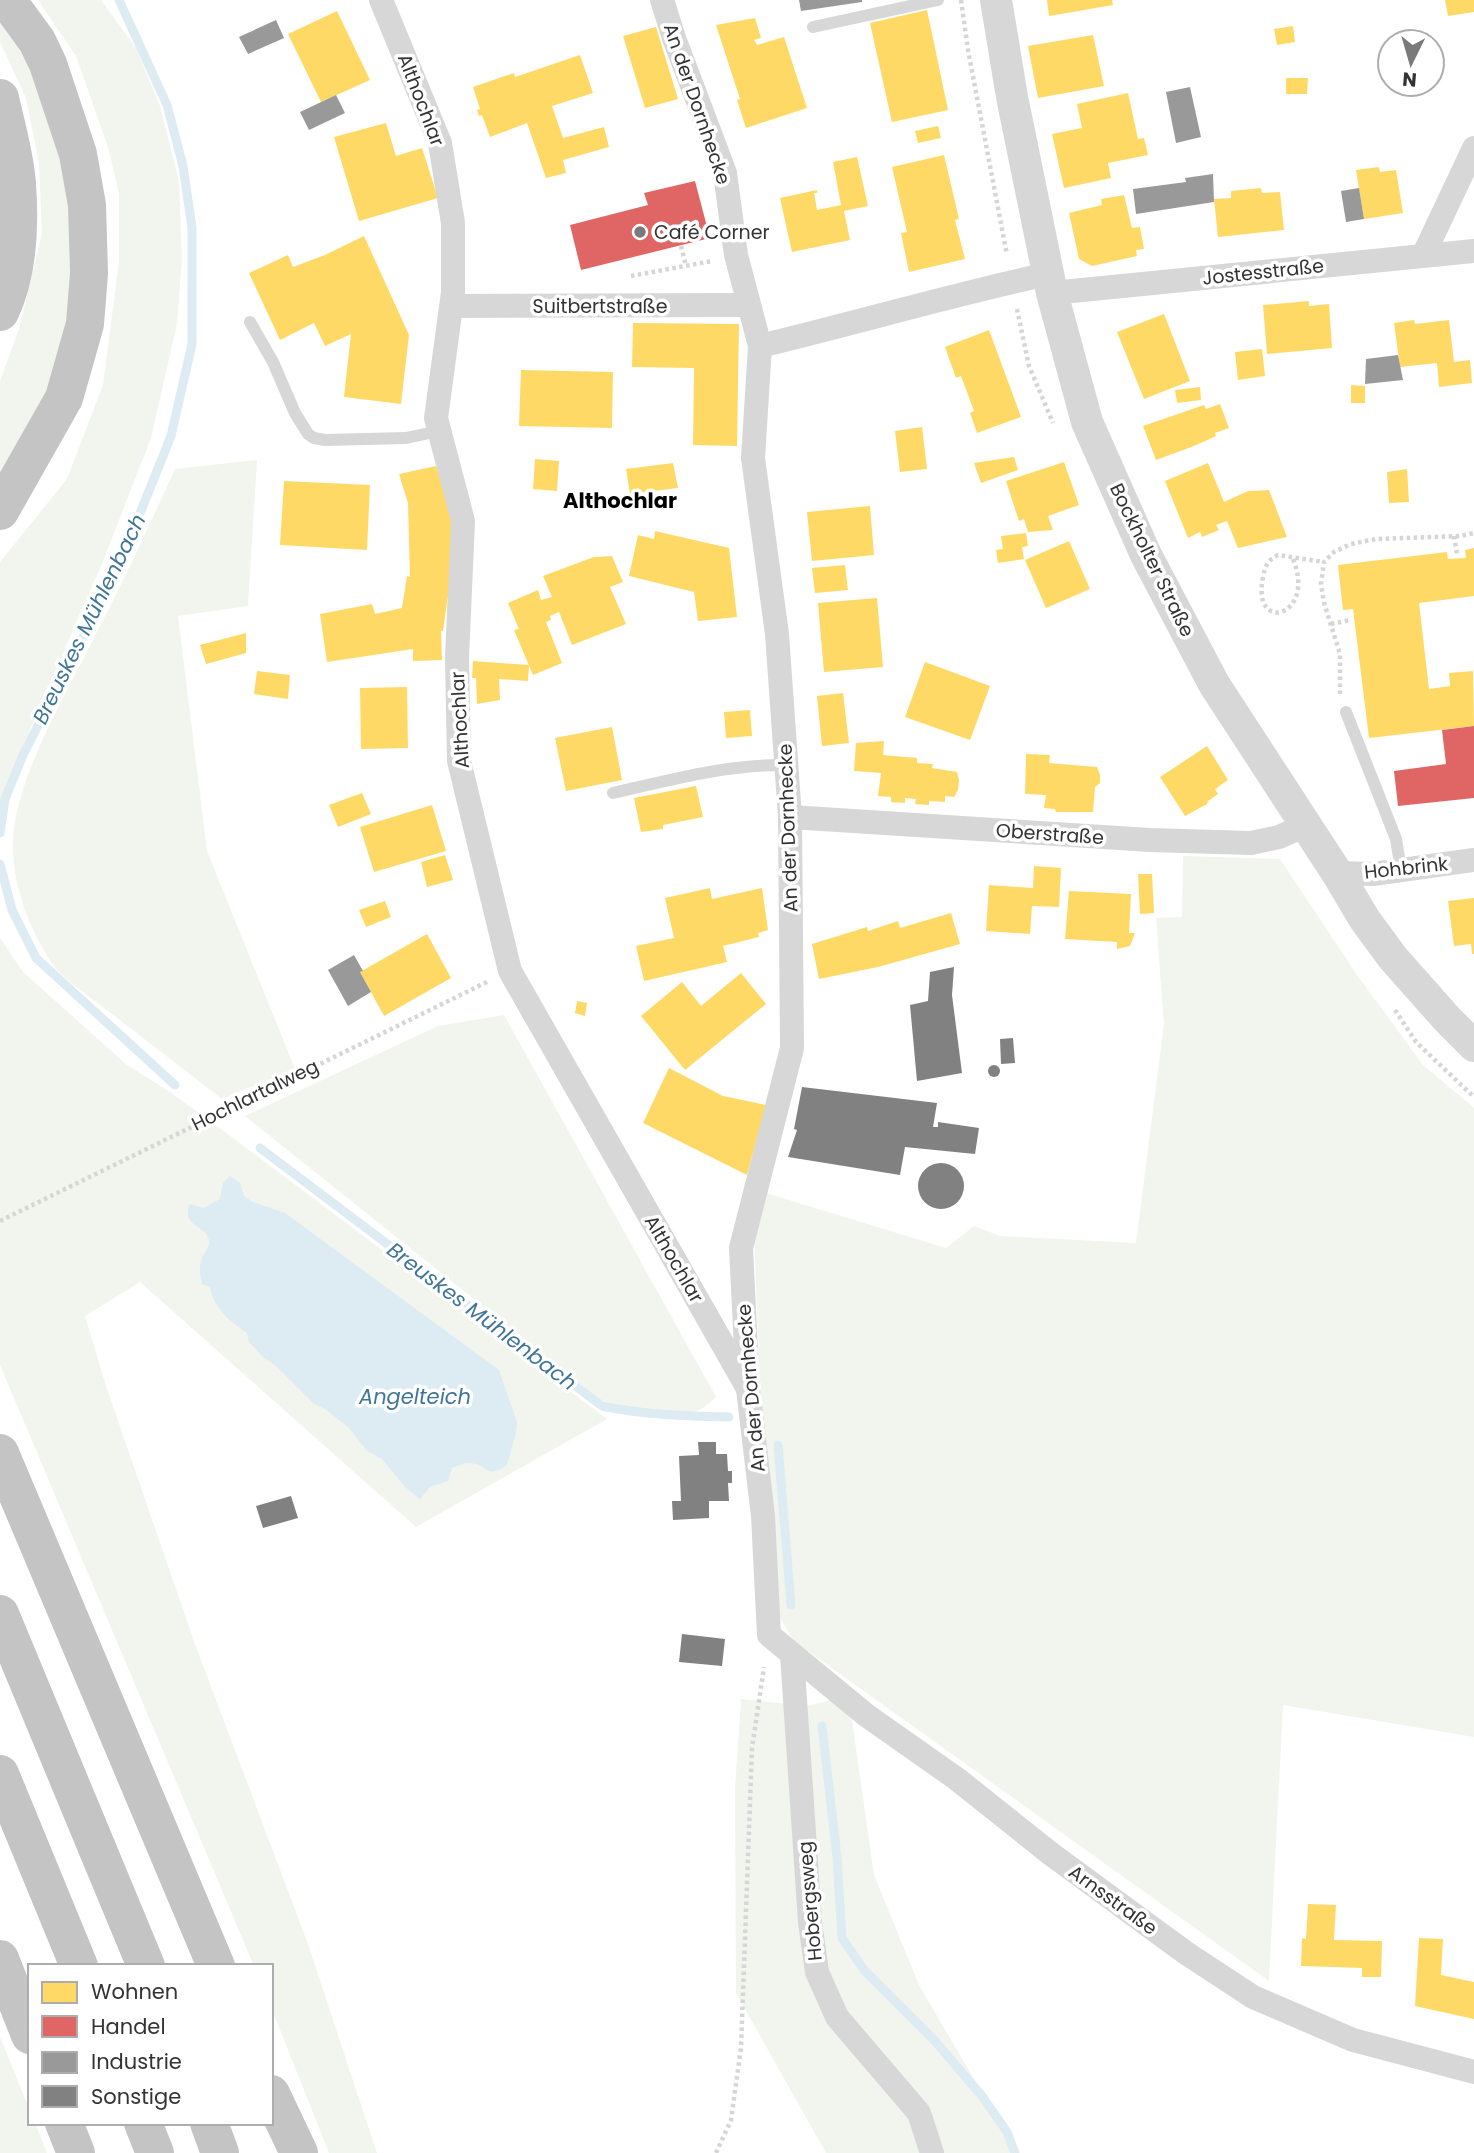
<svg xmlns="http://www.w3.org/2000/svg" width="1474" height="2153" viewBox="0 0 1474 2153" font-family="Poppins,sans-serif">
  <style>
    .green { fill: #f1f5ed }
    .water { fill: #ddebf3 }
    .homes { fill: #ffd966 }
    .shops { fill: #e06666 }
    .industry { fill: #999 }
    .lines { fill: none; stroke-linecap: round; stroke-linejoin: round }
    .stream { stroke: #ddebf3; stroke-width: 9 }
    .building { fill: #818181 }
    .path { stroke: #d6d6d6; stroke-width: 4.5; stroke-dasharray: 3.5 3.5; stroke-linecap: butt }
    .service { stroke: #d7d7d7; stroke-width: 12 }
    .minor { stroke: #d7d7d7; stroke-width: 24 }
    .tertiary { stroke: #d7d7d7; stroke-width: 32 }
    .motorway { stroke: #c4c4c4; stroke-width: 38 }
    .poi-dot { fill: #7a7a7a; stroke: #fff; stroke-width: 2.5 }
    .labels { text-anchor: middle; dominant-baseline: central; stroke-width: 7; stroke-linejoin: round; paint-order: stroke }
    .street-label { font-size: 19px; fill: #333; stroke: #fff }
    .poi-label { font-size: 19px; fill: #333; stroke: #fff; text-anchor: start }
    .neighbourhood-label { font-size: 21px; font-weight: bold; fill: #000; stroke: #fff }
    .water-label { font-size: 21px; font-style: italic; fill: #3f7597; stroke: #fff }
  </style>
  <rect width="100%" height="100%" fill="#fff"/>
  <!-- green -->
  <g class="green">
    <polygon points="38,0 101,0 136,48 160,106 179,181 182,259 177,324 151,438 103,561 20,753 2,800 0,812 0,562 67,479 103,385 119,262 119,194 108,147 76,56"/>
    <polygon points="0,8 69,151 70,334 50,400 0,490 0,381 19,329 42,233 39,162 26,98 0,42"/>
    <path d="M 257,460 L 248,606 L 178,616 L 207,851 L 295,1069 L 222,1099 C 184,1070 146,1040 108,1011 C 92,998 63,980 52,963 C 29,929 12,884 13,843 C 14,779 68,691 97,632 C 125,578 150,524 175,469 Z"/>
    <polygon points="1183,856 1280,859 1357,975 1423,1065 1474,1108 1474,1737 1283,1705 1269,1981 794,1641 779,1616 761,1404 754,1235 766,1193 946,1248 974,1226 1000,1236 1136,1243 1164,1024 1156,918 1182,917"/>
    <polygon points="0,938 23,972 127,1065 170,1092 233,1138 607,1419 416,1527 140,1282 85,1316 106,1386 195,1644 308,1944 377,2153 329,2153 271,2007 271,1966 254,1966 0,1365"/>
    <path d="M 504,1015 L 716,1397 C 712,1401 707,1405 703,1408 C 681,1421 624,1407 600,1400 L 245,1116 L 438,1026 Z"/>
    <polygon points="741,1699 807,1706 834,1699 852,1720 874,1875 919,1985 1017,2153 826,2153 736,1993 735,1790"/>
    <polygon points="0,2037 30,2111 30,2123 35,2123 47,2153 0,2153"/>
  </g>
  <!-- water -->
  <path class="water" d="M 230,1176 L 240,1183 L 244,1196 L 253,1202 L 285,1213 L 499,1370 L 517,1422 L 516,1433 L 507,1465 C 485,1480 489,1464 469,1463 C 464,1463 457,1466 452,1468 L 448,1481 L 430,1487 L 420,1499 L 405,1487 L 382,1459 L 367,1451 L 349,1428 L 325,1409 L 314,1404 L 276,1366 L 263,1357 L 249,1342 L 247,1333 C 230,1321 214,1309 210,1287 L 202,1284 C 200,1275 198,1265 203,1256 C 206,1251 210,1246 209,1240 C 206,1225 180,1226 190,1204 L 204,1208 L 220,1199 L 223,1183 Z"/>
  <!-- homes -->
  <g class="homes">
    <polygon points="1047,0 1112,0 1113,5 1049,16"/>
    <polygon points="1445,0 1474,0 1474,12 1448,16"/>
    <polygon points="927,10 948,110 892,122 870,23"/>
    <polygon points="337,11 370,80 321,102 288,34"/>
    <polygon points="755,18 761,38 754,40 757,45 784,37 807,108 746,128 737,100 740,99 716,25"/>
    <polygon points="1293,26 1295,42 1277,45 1274,29"/>
    <polygon points="656,27 678,99 645,108 623,36"/>
    <polygon points="1093,35 1104,86 1038,98 1028,46"/>
    <polygon points="580,55 593,93 552,106 563,138 604,127 609,147 563,160 566,173 546,178 527,123 490,137 482,115 479,116 477,110 480,109 473,87 514,73 515,77"/>
    <polygon points="1286,78 1308,78 1307,94 1286,94"/>
    <polygon points="1128,93 1138,139 1144,138 1148,155 1108,163 1111,178 1064,188 1052,134 1082,128 1077,104"/>
    <polygon points="386,123 396,156 422,148 438,198 359,221 334,137"/>
    <polygon points="938,126 941,138 918,143 915,131"/>
    <polygon points="944,155 959,219 955,220 965,259 909,272 901,233 907,232 892,167"/>
    <polygon points="857,157 868,206 844,211 850,240 792,252 780,198 817,190 817,193 814,193 817,210 841,205 833,162"/>
    <polygon points="1379,167 1380,172 1396,170 1403,213 1364,219 1356,170"/>
    <polygon points="1261,188 1262,193 1280,192 1284,230 1218,237 1214,199 1231,198 1231,191"/>
    <polygon points="1124,195 1132,228 1140,227 1144,249 1136,250 1137,256 1092,266 1079,259 1069,213 1102,205 1101,199"/>
    <polygon points="364,236 409,335 401,404 344,397 351,334 325,346 314,323 280,340 249,273 288,255 293,267 325,255"/>
    <polygon points="1309,301 1309,306 1329,304 1332,348 1267,354 1263,305"/>
    <polygon points="1164,314 1190,381 1144,399 1117,332"/>
    <polygon points="1414,320 1415,324 1449,320 1454,362 1470,360 1472,383 1439,387 1437,363 1400,367 1394,323"/>
    <polygon points="633,323 739,324 737,446 693,445 694,368 632,367"/>
    <polygon points="989,330 1021,417 977,433 970,413 974,411 961,376 956,378 945,347"/>
    <polygon points="1262,349 1265,376 1238,380 1235,352"/>
    <polygon points="521,370 613,372 612,428 519,426"/>
    <polygon points="1351,385 1365,386 1365,403 1351,403"/>
    <polygon points="1200,387 1201,400 1177,403 1175,390"/>
    <polygon points="1220,404 1229,428 1215,433 1216,436 1194,446 1156,460 1143,426 1204,405 1206,409"/>
    <polygon points="922,427 927,469 900,472 895,431"/>
    <polygon points="1014,457 1018,470 981,483 974,463"/>
    <polygon points="535,459 559,461 557,491 533,489"/>
    <polygon points="1064,462 1079,505 1048,516 1053,530 1028,532 1024,519 1019,521 1006,481"/>
    <polygon points="673,463 678,488 630,494 626,469"/>
    <polygon points="1208,463 1224,502 1248,491 1269,490 1287,537 1238,548 1227,521 1216,525 1219,530 1202,537 1200,532 1188,538 1165,481"/>
    <polygon points="436,466 452,510 451,575 443,631 441,631 442,660 413,661 413,649 327,662 320,614 372,604 375,614 402,608 407,576 410,577 408,503 399,474"/>
    <polygon points="1407,469 1409,502 1389,503 1387,472"/>
    <polygon points="284,481 370,485 367,550 280,545"/>
    <polygon points="870,506 874,555 812,561 807,512"/>
    <polygon points="655,531 729,548 737,617 698,621 694,592 629,576 638,535 654,539"/>
    <polygon points="1026,533 1028,546 1022,547 1024,559 998,563 996,550 1003,549 1001,536"/>
    <polygon points="1069,541 1090,589 1046,608 1025,560"/>
    <polygon points="1474,548 1474,596 1419,603 1429,689 1450,686 1449,673 1473,671 1474,726 1369,738 1353,609 1343,610 1338,565 1447,552 1448,559 1466,558 1465,550"/>
    <polygon points="612,556 623,582 610,587 626,624 572,645 559,612 550,616 551,620 546,622 562,663 533,675 514,630 519,629 508,603 538,590 541,600 552,597 543,576 594,557"/>
    <polygon points="845,565 848,590 815,593 812,568"/>
    <polygon points="877,598 883,667 824,672 818,603"/>
    <polygon points="246,633 246,653 206,664 200,645"/>
    <polygon points="473,661 529,665 528,681 499,679 500,700 477,704 476,678 472,678"/>
    <polygon points="925,662 990,686 970,740 905,717"/>
    <polygon points="257,671 290,675 288,699 254,694"/>
    <polygon points="407,687 408,748 361,749 360,688"/>
    <polygon points="843,693 849,743 822,746 817,696"/>
    <polygon points="750,710 752,736 726,738 724,712"/>
    <polygon points="612,727 622,780 566,791 555,738"/>
    <polygon points="884,741 883,755 917,758 917,763 933,764 932,768 957,772 959,780 958,790 954,797 945,796 945,802 929,801 929,805 915,804 916,799 905,798 905,803 891,802 891,797 878,796 881,773 854,771 856,743"/>
    <polygon points="1207,746 1228,780 1215,789 1218,794 1208,801 1207,804 1185,816 1160,777"/>
    <polygon points="1026,754 1050,755 1049,763 1097,767 1100,775 1100,783 1095,787 1093,812 1056,812 1055,809 1044,808 1046,795 1025,794"/>
    <polygon points="696,786 703,817 663,825 663,829 641,832 634,798"/>
    <polygon points="362,793 371,814 338,827 329,805"/>
    <polygon points="432,805 446,851 374,872 360,827"/>
    <polygon points="445,855 453,880 427,887 421,862"/>
    <polygon points="1034,866 1061,868 1059,907 1032,906 1030,934 986,931 989,885 1033,888"/>
    <polygon points="1138,874 1152,874 1154,913 1140,914"/>
    <polygon points="710,888 712,899 762,888 768,930 758,933 759,937 723,946 727,962 644,981 636,946 674,938 665,898"/>
    <polygon points="1069,891 1131,894 1129,933 1135,933 1130,946 1117,949 1117,942 1065,939"/>
    <polygon points="1474,898 1474,954 1472,954 1471,944 1454,946 1448,901"/>
    <polygon points="385,901 391,917 366,927 359,910"/>
    <polygon points="951,913 960,944 878,967 819,979 812,944 867,927 868,931 898,921 900,928"/>
    <polygon points="427,934 451,978 384,1016 360,972"/>
    <polygon points="741,973 766,1004 685,1070 641,1016 682,982 701,1006"/>
    <polygon points="577,1001 587,1003 585,1016 575,1013"/>
    <polygon points="669,1068 723,1096 766,1105 747,1175 643,1123"/>
    <polygon points="1308,1904 1336,1905 1334,1940 1382,1941 1381,1977 1362,1977 1362,1968 1301,1966 1302,1938 1306,1939"/>
    <polygon points="1419,1938 1443,1939 1441,1975 1474,1982 1474,2019 1415,2006"/>
  </g>
  <!-- shops -->
  <g class="shops">
    <polygon points="695,181 710,238 581,270 570,225 648,205 644,193"/>
    <polygon points="1474,726 1474,798 1398,806 1394,771 1446,764 1442,730"/>
  </g>
  <!-- industry -->
  <g class="industry">
    <polygon points="799,0 862,0 862,2 801,11"/>
    <polygon points="276,20 284,38 248,54 239,37"/>
    <polygon points="1190,87 1201,137 1176,143 1166,92"/>
    <polygon points="336,95 345,113 309,130 300,112"/>
    <polygon points="1213,174 1214,202 1136,214 1133,189 1186,182 1185,178"/>
    <polygon points="1359,188 1364,219 1346,222 1341,191"/>
    <polygon points="1398,355 1403,380 1365,384 1366,359"/>
    <polygon points="354,955 363,971 360,972 371,992 348,1006 328,970"/>
  </g>
  <g class="lines">
    <!-- stream -->
    <g class="stream">
      <polyline points="0,833 5,799 23,755 116,573 171,436 192,344 192,228 183,166 167,105 119,0"/>
      <polyline points="0,864 12,910 36,958 175,1085"/>
      <path d="M 260,1148 L 602,1406 C 644,1415 686,1416 729,1417"/>
      <polyline points="778,1445 791,1605"/>
      <polyline points="822,1726 837,1857 842,1938 864,1970 934,2040 982,2096 1007,2132 1015,2153"/>
    </g>
  </g>
  <!-- building -->
  <g class="building">
    <polygon points="954,967 952,995 962,1073 917,1081 910,1005 928,1001 930,972"/>
    <polygon points="1013,1038 1015,1063 1001,1064 1000,1039"/>
    <circle cx="994" cy="1071" r="6"/>
    <polygon points="802,1087 937,1103 933,1127 938,1127 938,1122 979,1128 975,1154 905,1147 900,1175 788,1157 797,1130 794,1129"/>
    <circle cx="941" cy="1186" r="23"/>
    <polygon points="698,1442 716,1442 716,1454 727,1454 728,1471 732,1471 732,1483 728,1483 729,1501 709,1501 709,1518 673,1520 672,1501 681,1501 679,1456 699,1455"/>
    <polygon points="291,1496 298,1518 263,1528 256,1506"/>
    <polygon points="682,1634 725,1639 722,1666 679,1662"/>
  </g>
  <g class="lines">
    <!-- path -->
    <g class="path">
      <polyline points="961,0 968,50 1007,255"/>
      <polyline points="681,246 686,266"/>
      <polyline points="631,276 712,261"/>
      <polyline points="1017,309 1029,366 1053,423"/>
      <polyline points="1454,536 1457,554"/>
      <path d="M 1293,559 C 1317,617 1251,635 1263,577 C 1265,566 1268,560 1278,555 L 1324,562"/>
      <polyline points="1331,624 1351,620"/>
      <polyline points="1340,694 1340,654 1324,603 1321,584 1324,562 1334,552 1351,544 1376,539 1460,536 1474,533"/>
      <polyline points="1395,1010 1416,1042 1474,1097"/>
      <polyline points="0,1221 487,982"/>
      <polyline points="716,2153 731,2120 741,2048 752,1748 764,1667"/>
    </g>
    <!-- service -->
    <g class="service">
      <polyline points="813,27 938,0"/>
      <polyline points="250,322 273,362 295,413 308,434 314,438 325,440 406,438 439,431"/>
      <polyline points="1346,712 1396,839 1401,870"/>
      <path d="M 613,793 C 670,780 728,764 786,765"/>
    </g>
    <!-- minor -->
    <g class="minor">
      <polyline points="381,0 440,143 453,223 453,292 436,418 463,521 457,658 459,761 510,971 746,1385"/>
      <polyline points="662,0 674,38 725,173 736,255 760,346 753,458 777,634 790,817 792,1048 741,1248 748,1389 763,1516 769,1635 866,1715 957,1779 1051,1854 1186,1953 1253,1997 1353,2040 1474,2072"/>
      <polyline points="1423,256 1474,148"/>
      <polyline points="1052,293 1474,251"/>
      <polyline points="452,306 749,305"/>
      <path d="M 760,346 C 856,323 951,295 1048,274"/>
      <polyline points="790,817 1150,840 1251,843 1279,837 1306,825"/>
      <polyline points="1337,873 1373,874 1474,860"/>
      <polyline points="792,1655 810,1922 817,1972 837,2017 919,2113 932,2153"/>
    </g>
    <!-- tertiary -->
    <polyline class="tertiary" points="996,0 1012,97 1052,293 1087,422 1146,555 1214,684 1337,873 1365,920 1393,958 1448,1020 1474,1046"/>
    <!-- motorway -->
    <g class="motorway">
      <path d="M 0,98 C 6,126 15,155 17,184 C 20,225 18,275 0,312"/>
      <polyline points="0,511 64,398 85,324 89,273 87,205 78,154 48,64 37,41 7,0"/>
      <polyline points="0,1453 216,1966"/>
      <polyline points="0,1614 146,1966"/>
      <polyline points="0,1774 79,1966"/>
      <polyline points="0,1959 30,2035"/>
      <polyline points="271,2094 299,2153"/>
      <polyline points="64,2123 76,2153"/>
      <polyline points="143,2123 155,2153"/>
      <polyline points="209,2123 220,2153"/>
    </g>
  </g>
  <!-- markers -->
  <circle class="poi-dot" cx="640" cy="232" r="7"/>
  <g class="labels">
    <!-- street labels -->
    <g class="street-label">
      <text transform="translate(421 100) rotate(69)">Althochlar</text>
      <text transform="translate(697 104) rotate(71)">An der Dornhecke</text>
      <text transform="translate(1263 272) rotate(-6)">Jostesstraße</text>
      <text x="600" y="306">Suitbertstraße</text>
      <text transform="translate(1152 560) rotate(64)">Bockholter Straße</text>
      <text transform="translate(460 720) rotate(-93)">Althochlar</text>
      <text transform="translate(788 828) rotate(-92)">An der Dornhecke</text>
      <text transform="translate(1050 834) rotate(4)">Oberstraße</text>
      <text transform="translate(1406 868) rotate(-6)">Hohbrink</text>
      <text transform="translate(255 1095) rotate(-26)">Hochlartalweg</text>
      <text transform="translate(674 1259) rotate(60)">Althochlar</text>
      <text transform="translate(751 1388) rotate(-95)">An der Dornhecke</text>
      <text transform="translate(1113 1900) rotate(36)">Arnsstraße</text>
      <text transform="translate(810 1901) rotate(-95)">Hobergsweg</text>
    </g>
    <!-- poi labels -->
    <g class="poi-label">
      <text x="654" y="232">Café Corner</text>
    </g>
    <!-- neighbourhood labels -->
    <g class="neighbourhood-label">
      <text x="620" y="500">Althochlar</text>
    </g>
    <!-- water labels -->
    <g class="water-label">
      <text transform="translate(89 619) rotate(-64)">Breuskes Mühlenbach</text>
      <text transform="translate(482 1316) rotate(37)">Breuskes Mühlenbach</text>
      <text x="415" y="1396">Angelteich</text>
    </g>
  </g>
  <!-- legend -->
  <rect x="28" y="1964" width="245" height="161" fill="#ffffff" stroke="#adadad" stroke-width="2"/>
  <rect x="42" y="1982" width="35" height="21" fill="#ffd966" stroke="#adadad" stroke-width="2"/>
  <text x="91" y="1999" font-size="21" fill="#333333">Wohnen</text>
  <rect x="42" y="2016" width="35" height="21" fill="#e06666" stroke="#adadad" stroke-width="2"/>
  <text x="91" y="2034" font-size="21" fill="#333333">Handel</text>
  <rect x="42" y="2052" width="35" height="21" fill="#999999" stroke="#adadad" stroke-width="2"/>
  <text x="91" y="2069" font-size="21" fill="#333333">Industrie</text>
  <rect x="42" y="2086" width="35" height="21" fill="#818181" stroke="#adadad" stroke-width="2"/>
  <text x="91" y="2104" font-size="21" fill="#333333">Sonstige</text>
  <!-- north arrow -->
  <g transform="translate(1411 63) rotate(185)"><circle r="33" fill="#ffffff" stroke="#adadad" stroke-width="2"/>
  <path d="M0-5L12 26L0 18L-12 26Z" fill="#7a7a7a"/>
  <text y="-10" font-size="19" font-weight="bold" text-anchor="middle" fill="#333333">N</text>
  </g>
</svg>
